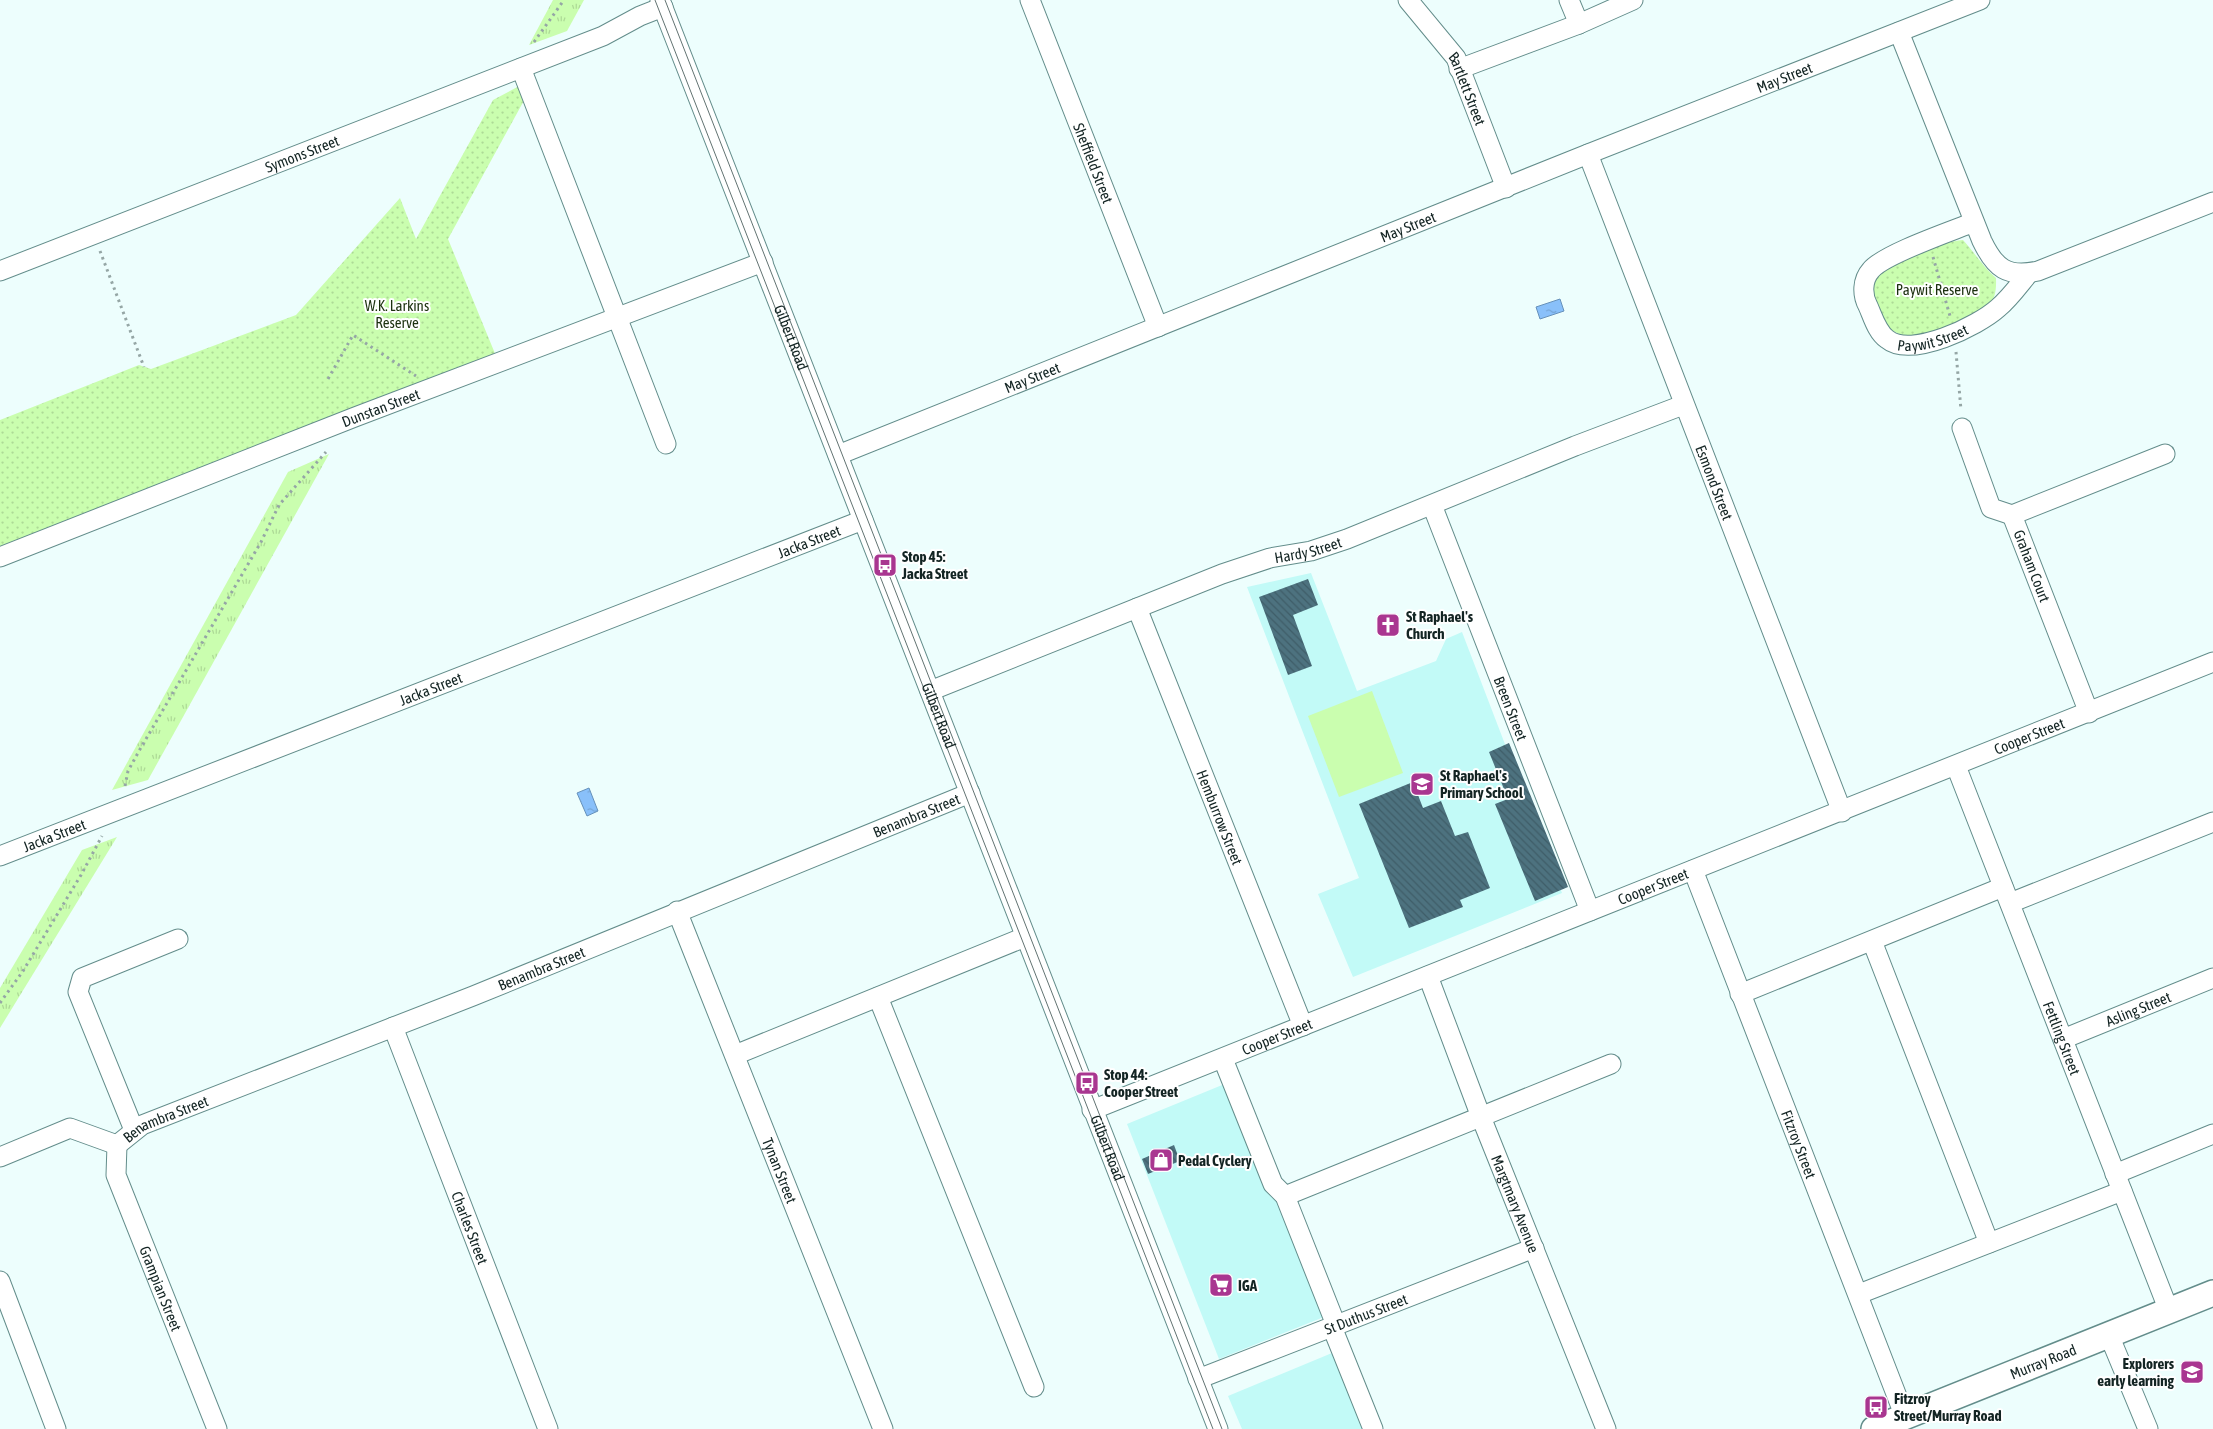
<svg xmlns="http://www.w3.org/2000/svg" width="2213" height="1429" viewBox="0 0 2213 1429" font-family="'Asap Condensed',sans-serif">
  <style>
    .built { fill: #c2faf7 }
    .grass { fill: url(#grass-tufts) }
    .park { fill: url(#park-dots) }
    .pitch { fill: #cafeaf }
    .water { fill: url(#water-ripples); stroke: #6691ba }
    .building { fill: url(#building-back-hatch) }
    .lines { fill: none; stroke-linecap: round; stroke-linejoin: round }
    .minor-casing { stroke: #638d8b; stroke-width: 21 }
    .major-casing { stroke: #638d8b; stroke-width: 28 }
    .path { stroke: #95a6a5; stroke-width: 3; stroke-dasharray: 2.5 4; stroke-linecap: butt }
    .minor { stroke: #fff; stroke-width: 19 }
    .major { stroke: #fff; stroke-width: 25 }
    .tram { stroke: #627372; stroke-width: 1 }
    .labels { text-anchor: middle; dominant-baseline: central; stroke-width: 4; stroke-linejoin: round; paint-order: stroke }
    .street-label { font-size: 15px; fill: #132423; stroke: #fff }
    .park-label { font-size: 15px; fill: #1c310f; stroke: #fff }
    .poi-label { font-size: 15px; font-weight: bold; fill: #132423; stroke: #fff; text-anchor: start }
  </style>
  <defs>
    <pattern id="grass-tufts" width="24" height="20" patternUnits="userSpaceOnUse" patternTransform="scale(1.25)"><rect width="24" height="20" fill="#cafeaf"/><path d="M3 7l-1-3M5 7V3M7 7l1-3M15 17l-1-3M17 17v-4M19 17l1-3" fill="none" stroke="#adda96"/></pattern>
    <pattern id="park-dots" width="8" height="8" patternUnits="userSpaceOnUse" patternTransform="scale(1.25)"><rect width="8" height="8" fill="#cafeaf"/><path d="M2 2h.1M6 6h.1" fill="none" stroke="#adda96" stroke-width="1.8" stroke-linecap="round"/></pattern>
    <pattern id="water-ripples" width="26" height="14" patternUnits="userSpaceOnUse" patternTransform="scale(1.25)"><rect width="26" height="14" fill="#89c0fa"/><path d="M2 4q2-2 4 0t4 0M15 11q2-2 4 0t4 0" fill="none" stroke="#75a5d6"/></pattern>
    <pattern id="building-back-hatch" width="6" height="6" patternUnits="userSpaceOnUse" patternTransform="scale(1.25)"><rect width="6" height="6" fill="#4d727f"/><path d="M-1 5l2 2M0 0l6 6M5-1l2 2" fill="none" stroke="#3f5d68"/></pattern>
  </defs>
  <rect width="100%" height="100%" fill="#edfefd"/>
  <!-- built -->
  <g class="built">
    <polygon points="1311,573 1357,691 1436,661 1446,639 1462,632 1562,893 1353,977 1318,894 1359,878 1247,587"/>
    <polygon points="1227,1083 1334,1313 1219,1359 1127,1124"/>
    <polygon points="1332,1353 1363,1429 1242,1429 1228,1396"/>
  </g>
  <!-- grass -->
  <g class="grass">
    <polygon points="553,0 584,0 567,31 529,45"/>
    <polygon points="329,454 148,780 112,790 288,472"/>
    <polygon points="117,837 0,1028 0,988 82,850"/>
  </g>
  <!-- park -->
  <g class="park">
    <polygon points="523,84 527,95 448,239 496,356 0,547 0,420 139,365 151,369 296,315 400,198 416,239 493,100"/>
    <path d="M 1963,240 C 1975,253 1983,267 1996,278 C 1997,304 1989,307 1969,318 C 1950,328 1928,338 1907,336 C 1879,332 1861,293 1882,271 C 1893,259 1946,241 1963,240 Z"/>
  </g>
  <!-- pitch -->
  <polygon class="pitch" points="1372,691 1403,773 1339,797 1308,716"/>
  <!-- water -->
  <g class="water">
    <polygon points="1560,299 1564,311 1540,319 1536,307"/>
    <polygon points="589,788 598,811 587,816 577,793"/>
  </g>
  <!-- building -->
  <g class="building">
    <polygon points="1308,579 1318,605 1293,615 1312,666 1288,675 1259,597"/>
    <polygon points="1509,743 1568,887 1535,901 1495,804 1508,799 1489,752"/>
    <polygon points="1413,782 1423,808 1441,801 1455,836 1468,832 1490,888 1460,900 1463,907 1409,928 1359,804"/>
    <polygon points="1174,1145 1180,1161 1148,1174 1142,1159"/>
  </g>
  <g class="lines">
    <!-- minor casing -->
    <g class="minor-casing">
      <g id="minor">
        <path id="s1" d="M 660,0 L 1218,1429"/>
        <path id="s2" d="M 1030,0 L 1158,327"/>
        <path id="s3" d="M 1408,0 L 1456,58 L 1506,188"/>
        <polyline points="1569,0 1579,24"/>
        <path d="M 1899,32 L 1982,241 C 1995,268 2007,278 2038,271 L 2213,202"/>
        <polyline points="521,68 666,444"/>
        <polyline points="1459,69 1579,24 1633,0"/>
        <path id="s4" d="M 1588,154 L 1842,812"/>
        <path id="s5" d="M 1974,222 C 1952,231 1884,254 1871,270 C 1862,280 1862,295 1868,306 C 1873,317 1877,332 1887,339 C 1911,359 1978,326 1998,308 C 2010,298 2019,285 2029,273"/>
        <path id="s6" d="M 0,271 L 603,36 L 640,16 L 663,7"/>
        <polyline points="1962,428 1991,508 2012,515"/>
        <path id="s7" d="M 838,455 L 1588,154 L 1980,0"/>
        <path id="s8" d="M 1432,505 L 1590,911"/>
        <path id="s9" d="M 0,557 L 355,417 L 763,262"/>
        <path id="s10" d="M 1137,608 L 1303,1026"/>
        <path id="s11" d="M 930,691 L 1222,574 L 1270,558 L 1311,551 L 1347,539 L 1575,446 L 1683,405"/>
        <polyline points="2089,713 2012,515 2165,454"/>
        <path id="s12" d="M 1956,766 L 2169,1311"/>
        <path id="s13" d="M 0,856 L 863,520"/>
        <path id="s14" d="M 1693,870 L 1905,1417"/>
        <polyline points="2010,903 2213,822"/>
        <path id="s15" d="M 677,911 L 883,1429"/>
        <polyline points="1872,941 1989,1243"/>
        <path id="s16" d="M 1428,976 L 1481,1117 L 1606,1429"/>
        <polyline points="1740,994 2003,887"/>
        <polyline points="878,997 1034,1387"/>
        <path id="s17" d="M 393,1027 L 548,1429"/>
        <path id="s18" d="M 2063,1039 L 2213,978"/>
        <polyline points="735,1055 1025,937"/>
        <polyline points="1223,1059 1273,1184 1285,1196 1336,1325"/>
        <path id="s19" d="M 1092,1110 L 2213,662"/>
        <polyline points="134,1130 78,992 82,978 178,939"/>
        <path id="s20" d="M 117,1145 L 142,1125 L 473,996 L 970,793"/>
        <path id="s21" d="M 117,1145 L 116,1175 L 217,1429"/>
        <polyline points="0,1157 70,1128 117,1145"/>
        <polyline points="2115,1174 2213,1134"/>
        <polyline points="1285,1196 1611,1064"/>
        <polyline points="0,1281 56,1429"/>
        <polyline points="1859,1294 2122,1191"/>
        <polyline points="1332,1327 1373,1429"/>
        <polyline points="2109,1335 2148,1429"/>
        <path id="s22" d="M 1198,1379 L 1534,1248"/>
      </g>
    </g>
    <!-- major casing -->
    <g class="major-casing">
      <g id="major">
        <path id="s23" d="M 1874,1429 L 2213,1293"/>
      </g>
    </g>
    <!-- path -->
    <g class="path">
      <polyline points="534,42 564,0"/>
      <polyline points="100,251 144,367"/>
      <polyline points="1933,257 1950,316"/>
      <polyline points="1956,352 1961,410"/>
      <polyline points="328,379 353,335 416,376"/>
      <polyline points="125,786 128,771 139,751 261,542 279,505 326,452"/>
      <polyline points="0,1003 23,971 81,875 102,836"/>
    </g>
    <!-- minor -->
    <use href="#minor" class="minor"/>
    <!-- major -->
    <use href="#major" class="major"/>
    <!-- tram -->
    <g class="tram">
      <polyline points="655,0 1213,1429"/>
      <polyline points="665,0 1222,1429"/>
    </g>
  </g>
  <!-- icons -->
  <defs>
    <g id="bus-square" transform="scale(1.25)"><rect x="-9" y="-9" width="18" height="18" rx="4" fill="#a93690" stroke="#fff"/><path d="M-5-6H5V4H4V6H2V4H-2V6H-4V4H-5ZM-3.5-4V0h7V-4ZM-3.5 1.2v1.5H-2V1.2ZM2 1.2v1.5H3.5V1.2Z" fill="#fff"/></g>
    <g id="church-square" transform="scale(1.25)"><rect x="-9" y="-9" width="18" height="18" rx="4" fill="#a93690" stroke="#fff"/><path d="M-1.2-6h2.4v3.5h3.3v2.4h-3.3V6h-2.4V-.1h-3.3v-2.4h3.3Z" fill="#fff"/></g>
    <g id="school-square" transform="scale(1.25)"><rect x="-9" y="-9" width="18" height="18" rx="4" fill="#a93690" stroke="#fff"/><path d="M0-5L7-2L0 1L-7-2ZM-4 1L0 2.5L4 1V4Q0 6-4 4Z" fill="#fff"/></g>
    <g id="shop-square" transform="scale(1.25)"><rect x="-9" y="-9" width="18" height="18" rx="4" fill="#a93690" stroke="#fff"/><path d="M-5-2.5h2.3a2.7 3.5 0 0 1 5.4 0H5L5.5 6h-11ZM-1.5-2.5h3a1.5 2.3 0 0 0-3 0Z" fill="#fff"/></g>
    <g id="supermarket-square" transform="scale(1.25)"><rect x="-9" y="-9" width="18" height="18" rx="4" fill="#a93690" stroke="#fff"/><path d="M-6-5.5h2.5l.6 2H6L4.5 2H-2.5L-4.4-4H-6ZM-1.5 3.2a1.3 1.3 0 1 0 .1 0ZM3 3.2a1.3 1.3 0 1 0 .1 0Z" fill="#fff"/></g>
  </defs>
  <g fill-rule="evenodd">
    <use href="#bus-square" x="885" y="565"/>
    <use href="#church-square" x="1388" y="625"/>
    <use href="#school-square" x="1422" y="784"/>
    <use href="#bus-square" x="1087" y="1083"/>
    <use href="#shop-square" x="1161" y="1160"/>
    <use href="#supermarket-square" x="1221" y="1285"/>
    <use href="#school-square" x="2192" y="1372"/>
    <use href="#bus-square" x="1876" y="1407"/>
  </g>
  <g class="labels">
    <!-- street labels -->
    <g class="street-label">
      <text stroke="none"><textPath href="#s7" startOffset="1019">May Street</textPath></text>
      <text stroke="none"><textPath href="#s3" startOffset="108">Bartlett Street</textPath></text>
      <text stroke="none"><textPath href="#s6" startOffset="324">Symons Street</textPath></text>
      <text stroke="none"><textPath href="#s2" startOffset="175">Sheffield Street</textPath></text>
      <text stroke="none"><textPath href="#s7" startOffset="614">May Street</textPath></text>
      <text stroke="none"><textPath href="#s5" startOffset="239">Paywit Street</textPath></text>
      <text stroke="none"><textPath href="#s1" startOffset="362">Gilbert Road</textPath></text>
      <text stroke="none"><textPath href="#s7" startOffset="209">May Street</textPath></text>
      <text stroke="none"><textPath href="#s9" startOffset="409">Dunstan Street</textPath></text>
      <text stroke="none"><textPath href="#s4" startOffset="352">Esmond Street</textPath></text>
      <text stroke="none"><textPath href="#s13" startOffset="868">Jacka Street</textPath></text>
      <text stroke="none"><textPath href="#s11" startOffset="404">Hardy Street</textPath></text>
      <text transform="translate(2032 566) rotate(69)">Graham Court</text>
      <text stroke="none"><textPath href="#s13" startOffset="462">Jacka Street</textPath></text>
      <text stroke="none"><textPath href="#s8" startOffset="218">Breen Street</textPath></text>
      <text stroke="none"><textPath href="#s1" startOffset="768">Gilbert Road</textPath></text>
      <text stroke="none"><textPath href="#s19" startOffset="1009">Cooper Street</textPath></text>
      <text stroke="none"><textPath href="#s20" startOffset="866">Benambra Street</textPath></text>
      <text stroke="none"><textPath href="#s10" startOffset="225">Hemburrow Street</textPath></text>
      <text stroke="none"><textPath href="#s13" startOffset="58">Jacka Street</textPath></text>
      <text stroke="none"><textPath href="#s19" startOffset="604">Cooper Street</textPath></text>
      <text stroke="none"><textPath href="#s20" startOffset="461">Benambra Street</textPath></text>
      <text stroke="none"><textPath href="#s18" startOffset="81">Asling Street</textPath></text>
      <text stroke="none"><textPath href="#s19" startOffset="199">Cooper Street</textPath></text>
      <text stroke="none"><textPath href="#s12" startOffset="292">Fettling Street</textPath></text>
      <text stroke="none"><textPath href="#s20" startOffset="56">Benambra Street</textPath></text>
      <text stroke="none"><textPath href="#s14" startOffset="294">Fitzroy Street</textPath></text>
      <text stroke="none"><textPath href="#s1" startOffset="1232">Gilbert Road</textPath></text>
      <text stroke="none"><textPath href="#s15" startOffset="279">Tynan Street</textPath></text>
      <text stroke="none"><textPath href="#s16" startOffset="244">Margtmary Avenue</textPath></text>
      <text stroke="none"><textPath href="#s17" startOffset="215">Charles Street</textPath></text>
      <text stroke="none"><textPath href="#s21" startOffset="152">Grampian Street</textPath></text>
      <text stroke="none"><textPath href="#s22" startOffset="180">St Duthus Street</textPath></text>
      <text stroke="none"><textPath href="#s23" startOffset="182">Murray Road</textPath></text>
    </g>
    <!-- park labels -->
    <g class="park-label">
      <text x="1937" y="289">Paywit Reserve</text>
      <text x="397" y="305">W.K. Larkins<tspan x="397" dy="17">Reserve</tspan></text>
    </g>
    <!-- poi labels -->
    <g class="poi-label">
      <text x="902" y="556">Stop 45:<tspan x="902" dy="17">Jacka Street</tspan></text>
      <text x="1406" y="616">St Raphael's<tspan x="1406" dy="17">Church</tspan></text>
      <text x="1440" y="775">St Raphael's<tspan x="1440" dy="17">Primary School</tspan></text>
      <text x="1104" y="1074">Stop 44:<tspan x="1104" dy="17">Cooper Street</tspan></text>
      <text x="1178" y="1160">Pedal Cyclery</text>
      <text x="1238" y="1285">IGA</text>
      <text x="2174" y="1363" text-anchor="end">Explorers<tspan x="2174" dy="17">early learning</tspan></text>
      <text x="1894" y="1398">Fitzroy<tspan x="1894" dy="17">Street/Murray Road</tspan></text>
    </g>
  </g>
</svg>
